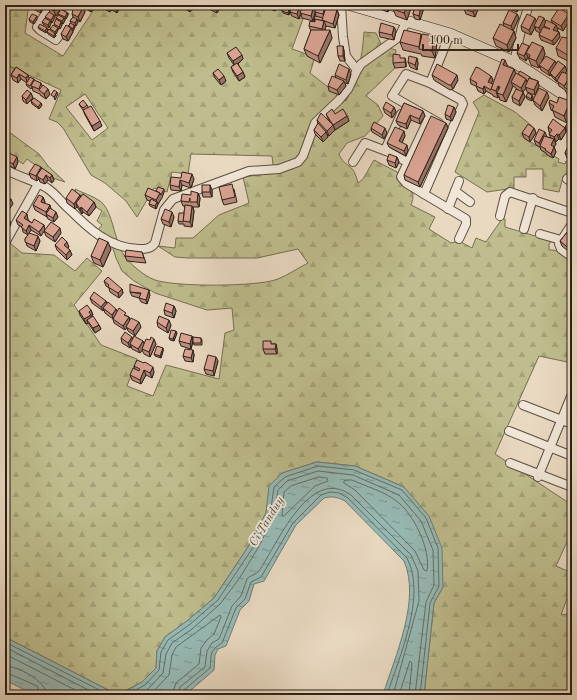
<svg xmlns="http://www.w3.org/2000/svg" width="577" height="700" viewBox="0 0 577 700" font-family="'Old Standard TT',serif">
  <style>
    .grass { fill: url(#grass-tufts); stroke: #756f52 }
    .forest { fill: url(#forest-firs); stroke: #756f52; fill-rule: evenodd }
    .water { fill: url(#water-ripples); stroke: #6c7d77 }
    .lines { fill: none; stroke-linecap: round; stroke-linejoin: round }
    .shore { stroke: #616e67; stroke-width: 1 }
    .street-casing { stroke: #5a4f42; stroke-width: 10 }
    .secondary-casing { stroke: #2b2118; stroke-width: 12 }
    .street { stroke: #f1e6d7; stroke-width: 8 }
    .secondary { stroke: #f1e6d7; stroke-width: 11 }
    .wall { fill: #bc8d80; stroke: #2b2118 }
    .shaded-wall { fill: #997368; stroke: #2b2118 }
    .building { fill: #dba495; stroke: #2b2118 }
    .labels { text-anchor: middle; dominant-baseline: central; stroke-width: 4; stroke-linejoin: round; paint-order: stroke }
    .water-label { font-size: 12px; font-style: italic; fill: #4b4f47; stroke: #f1e6d7 }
  </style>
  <defs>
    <pattern id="grass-tufts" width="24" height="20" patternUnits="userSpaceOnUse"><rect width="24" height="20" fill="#bfbd8d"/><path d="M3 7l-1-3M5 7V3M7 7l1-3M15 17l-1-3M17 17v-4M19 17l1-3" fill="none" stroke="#a4a279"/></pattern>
    <pattern id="forest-firs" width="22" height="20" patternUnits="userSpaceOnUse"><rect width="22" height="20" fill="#bfbd8d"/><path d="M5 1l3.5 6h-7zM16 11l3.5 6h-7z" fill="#a4a279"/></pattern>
    <pattern id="water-ripples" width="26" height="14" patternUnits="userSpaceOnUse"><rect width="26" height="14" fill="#97bab6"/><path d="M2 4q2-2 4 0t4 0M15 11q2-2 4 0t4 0" fill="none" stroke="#7b9793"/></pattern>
  </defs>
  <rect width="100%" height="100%" fill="#e9d9c1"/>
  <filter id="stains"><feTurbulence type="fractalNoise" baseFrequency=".005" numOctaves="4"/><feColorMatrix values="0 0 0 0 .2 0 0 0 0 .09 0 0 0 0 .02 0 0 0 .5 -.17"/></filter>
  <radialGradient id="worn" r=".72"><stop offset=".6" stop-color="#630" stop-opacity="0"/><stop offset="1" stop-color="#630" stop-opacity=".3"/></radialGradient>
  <!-- grass -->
  <polygon class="grass" points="5,64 14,69 5,86"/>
  <!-- forest -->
  <g class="forest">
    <path d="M 5,5 L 33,5 L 28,11 L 25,33 L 63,56 L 97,5 L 268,5 L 303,19 L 292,49 L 315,57 L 310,73 L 346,101 C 358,75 362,61 364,32 L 376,33 L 382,46 L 396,50 L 395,68 L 366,96 L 378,105 L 383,116 L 365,136 L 347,143 L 339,154 C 345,169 353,161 358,183 L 363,179 L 374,160 L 399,173 L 397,178 C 408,187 417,189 411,205 L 435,217 L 429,229 L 451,243 L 459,241 L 472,248 L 476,238 L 486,242 L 502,219 L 505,219 L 505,227 L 552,241 L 549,244 L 549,250 C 555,249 564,254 567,259 C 576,273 572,343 572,363 L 539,356 L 495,454 L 572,505 L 572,531 L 556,566 L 572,573 L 572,585 L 561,615 L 572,613 L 572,695 L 424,695 L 434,603 L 443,587 L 404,487 L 355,466 L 317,462 L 282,473 L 270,486 L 266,513 L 250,544 L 214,598 L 187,621 L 165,637 L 157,651 L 156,668 L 142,682 L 123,692 L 112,692 L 5,637 L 5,239 L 22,253 L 54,255 L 75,271 L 87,258 L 102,271 L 74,305 L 101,345 L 137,359 L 127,386 L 153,396 L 166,365 L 219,379 L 225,333 L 234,330 L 232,308 L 207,310 L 155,293 L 134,281 L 122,271 L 116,258 L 110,239 L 97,231 L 102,225 L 97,221 L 102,211 L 76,194 L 75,189 C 83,193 93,196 100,201 C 113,210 114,241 124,255 C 131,265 144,276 155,280 C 175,287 258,287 278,279 C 288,275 298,268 308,263 L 298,249 L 257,258 L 188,258 L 175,257 L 158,246 L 175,248 L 176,238 L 193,238 L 219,215 L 249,203 L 243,177 L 274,173 L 272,156 L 191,154 L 188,174 L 172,172 L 167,192 L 154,188 L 137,217 L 126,201 L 105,183 L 91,175 L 63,128 L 57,122 L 49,119 L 61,90 L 5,64 ZM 85,94 L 108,128 L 92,140 L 66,107 Z"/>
    <polygon points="484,95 515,112 532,126 524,138 559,159 558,162 565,164 566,161 572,163 572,178 563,177 559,192 543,189 543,169 526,169 526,177 514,177 514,188 487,192 455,172 479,112 473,102"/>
    <polygon points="5,129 39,154 48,166 65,182 53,178 27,159 23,164 5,151"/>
  </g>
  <!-- water -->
  <path class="water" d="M 317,462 L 355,466 L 404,487 L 429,516 L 442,548 L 443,587 L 434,603 L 424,695 L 383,695 C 395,656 421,600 404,561 L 345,501 C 338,497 332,496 324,498 L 296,525 L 264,581 L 254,584 L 249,601 L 240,610 L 226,646 L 218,649 L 215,655 L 214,670 L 185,695 L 35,695 L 5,680 L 5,637 L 112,692 L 124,692 L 142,682 L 156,668 L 157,651 L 165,637 L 187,621 L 214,598 L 250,544 L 266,513 L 269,486 L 282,473 Z"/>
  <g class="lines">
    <!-- shore -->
    <g class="shore">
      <polygon points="319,477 327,478 328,481 315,486 284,516 282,516 284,492 291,486"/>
      <path d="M 345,480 L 352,480 C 365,486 383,491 395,500 C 413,512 431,549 427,571 L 424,570 L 415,551 L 355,490 L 344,483 Z"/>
      <polyline points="5,642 109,695"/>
      <polyline points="5,647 98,695"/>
      <polyline points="5,654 85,695"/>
      <path d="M 5,666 C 18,666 46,681 47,695"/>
      <polyline points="5,672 37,686 41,695"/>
      <polyline points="126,695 145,685 159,670 161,652 168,640 189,625 218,600 254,546 270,515 274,487 285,477 318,466 354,470 402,490 426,518 438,548 439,586 430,603 420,695"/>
      <polyline points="137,695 148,689 163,673 166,654 172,643 192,629 220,604 239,579 258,548 274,517 278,490 287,481 318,471 353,475 399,495 421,521 433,550 434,585 426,602 415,695"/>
      <polyline points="150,695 169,675 172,655 176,647 220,615 221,617 214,634 207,640 201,648 199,664 176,683 172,695"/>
      <path d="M 178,695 L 180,687 L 205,667 L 207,651 L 212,643 L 219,639 L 232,606 L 241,596 L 247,579 C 250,575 256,575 259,571 C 277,545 309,465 351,495 L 411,555 L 418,571 L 419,601 L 393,695"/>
      <path d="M 183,695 L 184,690 L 210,668 C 212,655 208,651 222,643 L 236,608 L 245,599 L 251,582 L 261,577 L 293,523 L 321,495 L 330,492 L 339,493 L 348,498 L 407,558 C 427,596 399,657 387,695"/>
      <polyline points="399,695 410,661 412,663 409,695"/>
    </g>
    <!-- street casing -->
    <g class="street-casing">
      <g id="street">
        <polyline points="51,5 37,27 40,30 56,40 74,14 72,10 64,5"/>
        <polyline points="450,34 430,83 461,100 463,104 424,194 466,219 466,224 459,239"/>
        <polyline points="514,62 522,26 529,5"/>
        <polyline points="357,70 361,64 399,37 406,22"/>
        <polyline points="430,83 406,74 392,96 439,123"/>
        <polyline points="401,114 385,150 407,162"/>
        <polyline points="353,162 365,143 386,151"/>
        <path d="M 5,169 C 18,177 34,180 47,188 C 56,194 61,202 69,209 C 89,229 109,248 139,249 C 145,249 151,249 155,243 L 164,210 L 173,199 L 249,171 L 279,169 L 298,162 L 303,156 L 315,123 L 339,100 L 348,89 L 357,70 L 346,56 L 343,37 L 341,5"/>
        <polyline points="567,179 572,182"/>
        <polyline points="455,191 470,202"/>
        <polyline points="424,194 406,183 401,177 429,118"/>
        <polyline points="448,209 459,181"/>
        <polyline points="500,216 505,196 510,192 572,213"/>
        <polyline points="572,224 559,244 561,249 572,257"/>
        <polyline points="524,229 533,198"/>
        <polyline points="540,234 561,240"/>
        <polyline points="5,243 38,184"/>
        <polyline points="523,405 572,424"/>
        <polyline points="509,431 572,456"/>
        <polyline points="510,463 572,487"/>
        <polyline points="538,477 572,394"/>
      </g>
    </g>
    <!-- secondary casing -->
    <g class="secondary-casing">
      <polyline id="secondary" points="351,5 450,34 514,62 572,100"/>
    </g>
    <!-- street -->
    <use href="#street" class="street"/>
    <!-- secondary -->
    <use href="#secondary" class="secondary"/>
  </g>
  <!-- wall -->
  <g class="wall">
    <polygon points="31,5 41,5 43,8 41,13 33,9"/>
    <polygon points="50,5 60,5 61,8 56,16 54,15 55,17 52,23 51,22 51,23 49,28 43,24 42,22 46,18 45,17 50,12 48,8"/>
    <polygon points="83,5 95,5 91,12 84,8"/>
    <polygon points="104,5 121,5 117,13 112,10 110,12 106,10"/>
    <polygon points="181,5 192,5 193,8 190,12 182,7"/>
    <polygon points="206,5 221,5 221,6 217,13 207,8"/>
    <polygon points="255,5 265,5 263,10 255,7"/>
    <polygon points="266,5 277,5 275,11 268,8"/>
    <polygon points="281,5 292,5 291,8 290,8 290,10 289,15 283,13 282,11 283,6"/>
    <polygon points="292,5 315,5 316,7 325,5 326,8 337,10 339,15 335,28 326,26 325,30 332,38 320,63 307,56 304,49 311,31 309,26 315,22 314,19 316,16 315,12 313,21 302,18 301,14 299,19 292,16 290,12"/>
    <polygon points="369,5 376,5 375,7"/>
    <polygon points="376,5 391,5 388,12 377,8"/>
    <polygon points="394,5 412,5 407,20 396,16 393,9"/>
    <polygon points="415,5 423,5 422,8 423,11 420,20 415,19 413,14 415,6"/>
    <polygon points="423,5 433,5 432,9 424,7"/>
    <polygon points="504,5 520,5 517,12 505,7"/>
    <polygon points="550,5 560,5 557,10 551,7"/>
    <polygon points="565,5 572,5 572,13 567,10"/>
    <polygon points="83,7 85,12 80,22 77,20 78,22 76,26 74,25 75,27 73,31 72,30 73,32 68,41 63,39 61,34 71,23 70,21 73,17 72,14"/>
    <polygon points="464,9 478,9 475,17 466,14"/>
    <polygon points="67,13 68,15 66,19 64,19 65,20 63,24 62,23 62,25 60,29 58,28 58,30 56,34 55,33 56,36 54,38 48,34 47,32 51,31 50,29 55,26 54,24 57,20 56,18 59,15 58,14"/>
    <polygon points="517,14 519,18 513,30 516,38 509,52 496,46 493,38 504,26 503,23"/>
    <polygon points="569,14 570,19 563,31 556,27 558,30 557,31 559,32 560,37 554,45 541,40 539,35 540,33 536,31 535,27 531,35 522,31 521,26 536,22 553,24 551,20"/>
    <polygon points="29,19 37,19 34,24 30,22"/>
    <polygon points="38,27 48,30 46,33 39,29"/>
    <polygon points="394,27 396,31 394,40 380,37 379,32"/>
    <polygon points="421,34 422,37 437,43 435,58 422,56 421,54 403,50 400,42"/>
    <polygon points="572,39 572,63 558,56 556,48"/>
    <polygon points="343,46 344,51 345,61 340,61 338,56"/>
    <polygon points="529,46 543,47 545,54 542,61 555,61 557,64 565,66 567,71 565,73 571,75 572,73 572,97 567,94 565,90 559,86 558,81 557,82 552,77 551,74 550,76 541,70 540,66 539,68 531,65 528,57 526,61 519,57 517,53"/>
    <polygon points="227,53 243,59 238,64 243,72 245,77 239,81 233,72 231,67 234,65 229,58"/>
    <polygon points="405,58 406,63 406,67 395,68 393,63"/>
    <polygon points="417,58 418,63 417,70 410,67 408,62"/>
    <polygon points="16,67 28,75 29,78 34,79 35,81 41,83 42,86 50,94 46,99 40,95 40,94 33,91 32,87 31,89 27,86 26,84 27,83 21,79 18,83 13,80 11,75"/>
    <polygon points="507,67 514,69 516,74 530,78 538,81 539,86 535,95 527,92 526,88 523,92 525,97 520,106 513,102 512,97 517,89 513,86 506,102 500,100 499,97 498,98 493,96 493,95 486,91 484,94 478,91 476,86 471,84 470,79 491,76 493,80 491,83 493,84"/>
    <polygon points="213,73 226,81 221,85 215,78"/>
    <polygon points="351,74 348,84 345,83 346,86 339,95 329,91 328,86 336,78 335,75"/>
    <polygon points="432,75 458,80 453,89 450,90 434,80"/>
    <polygon points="31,93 33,98 27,104 23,101 22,96"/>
    <polygon points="532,95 533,97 532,101 527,99 526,96"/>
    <polygon points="549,97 542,111 535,105 533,100"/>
    <polygon points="559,97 567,123 555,117 553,111 551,110 549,103 557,103"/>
    <polygon points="31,101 42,105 39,109 32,104"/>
    <polygon points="404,103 423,111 425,116 420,124 411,120 407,129 398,125 396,121"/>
    <polygon points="79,104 87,105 88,107 102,126 94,131 85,115 83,110 80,106"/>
    <polygon points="394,107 396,112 392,118 385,113 383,108"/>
    <polygon points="454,107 456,112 452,121 446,119 445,114"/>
    <polygon points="326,114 335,114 347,116 349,121 335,130 334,129 335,130 329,136 327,134 328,137 323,142 315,134 314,130 318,124 317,120 330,122"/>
    <polygon points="572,117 572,160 567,158 565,153 569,146 567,141 571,135 567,132 565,127"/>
    <polygon points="446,123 448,128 420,187 405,180 404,175"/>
    <polygon points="548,127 565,128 566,132 561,140 559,139 556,142 555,141 556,144 554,147 556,152 553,158 547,155 546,153 541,150 540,147 536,145 534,140 547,137 551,138 549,134 550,132 549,132"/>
    <polygon points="371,128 387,133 384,139 372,132"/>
    <polygon points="534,128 536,133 530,142 524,138 522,133"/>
    <polygon points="404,131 405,136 402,143 408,150 406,156 389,147 387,143"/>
    <polygon points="5,155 18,162 15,169 5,163"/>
    <polygon points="397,157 399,162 396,168 389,165 387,160"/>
    <polygon points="41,167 41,169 52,175 54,180 52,183 48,180 45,184 40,182 39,179 37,181 31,178 29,173"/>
    <polygon points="181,178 194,179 191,188 182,185 181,191 171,190 170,185"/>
    <polygon points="234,189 237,202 224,205 222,200"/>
    <polygon points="212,190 212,197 203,197 202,192"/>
    <polygon points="156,191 164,192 156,209 150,206 149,204 150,201 147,200 145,195"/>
    <polygon points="198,193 200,198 199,207 193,207 194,211 192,227 184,226 184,224 179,224 178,221 184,213 185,206 183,206 181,201 191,195"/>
    <polygon points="80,195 81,197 94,202 96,207 89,216 83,212 82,214 77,207 75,209 67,203 66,198"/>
    <polygon points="43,197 45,202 44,204 50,205 51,209 58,217 54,222 48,219 47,217 35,210 33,205"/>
    <polygon points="174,217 171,227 163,224 161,219"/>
    <polygon points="28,219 28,220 32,223 44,225 41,236 31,230 29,233 40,241 36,251 27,246 25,239 28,235 23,232 22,227 18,225 16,220"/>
    <polygon points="572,226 572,254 562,246 560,241"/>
    <polygon points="44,231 61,233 55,242 46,236"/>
    <polygon points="55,245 69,247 68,248 72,255 67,260 57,250"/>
    <polygon points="111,249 103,267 94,263 91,256"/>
    <polygon points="142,252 146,263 127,261 125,256"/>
    <polygon points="104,281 122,289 123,293 119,298 110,292 109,288 106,286"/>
    <polygon points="130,292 150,295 147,304 141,302 139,298 132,296"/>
    <polygon points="90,298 106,301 107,303 117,311 129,317 130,320 141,327 135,336 128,331 127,328 125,330 114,323 113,319 105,313 104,310 103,311 92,303"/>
    <polygon points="174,306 176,311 174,318 165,315 164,310"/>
    <polygon points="91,310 93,315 91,316 91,317 99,325 101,329 95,333 88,323 86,324 80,315 79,311"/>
    <polygon points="157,322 171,325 168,333 158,327"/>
    <polygon points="177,333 174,341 170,340 169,338"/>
    <polygon points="192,336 193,339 201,338 202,340 202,345 194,345 193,342 191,349 181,346 179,341"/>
    <polygon points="121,338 133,339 144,344 156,344 150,357 144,354 142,350 140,353 132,349 131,346 130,348 122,343"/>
    <polygon points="272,344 276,344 277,349 277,354 265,354 263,349"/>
    <polygon points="163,348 163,351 161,358 155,356 154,354"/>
    <polygon points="193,350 194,355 193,362 185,361 183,356"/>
    <polygon points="218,361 214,376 206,374 204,369"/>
    <polygon points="144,363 154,372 152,378 146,375 141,384 132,380 130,375 135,369 134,366"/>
  </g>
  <!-- shaded-wall -->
  <g class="shaded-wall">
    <polygon points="41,5 42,5 43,8 41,13 39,8"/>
    <polygon points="58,5 60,5 61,8 56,16 54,11"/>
    <polygon points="90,5 95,5 91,12 89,7"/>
    <polygon points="110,5 112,10 110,12 109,7"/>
    <polygon points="117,5 121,5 117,13 115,8"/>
    <polygon points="190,5 192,5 193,8 190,12 188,8"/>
    <polygon points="217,5 221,5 221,6 217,13 215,8"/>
    <polygon points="261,5 265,5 263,10"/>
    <polygon points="274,5 277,5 275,11 273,6"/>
    <polygon points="300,5 303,5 299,19 297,14"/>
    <polygon points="314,5 315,5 316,8 313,21 311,16"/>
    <polygon points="325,5 327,10 325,18 323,14"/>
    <polygon points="387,5 391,5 388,12 386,7"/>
    <polygon points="407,5 412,5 407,20 404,13"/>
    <polygon points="421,5 423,5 422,8 423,11 420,20 419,16 421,6"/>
    <polygon points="476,5 477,5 478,9 475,17 473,12"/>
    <polygon points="516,5 520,5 517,12 515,7"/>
    <polygon points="558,5 560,5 557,10 556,8"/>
    <polygon points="83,7 85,12 80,22 78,17"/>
    <polygon points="289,8 290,10 289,15 288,13"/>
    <polygon points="337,10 339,15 335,28 333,24"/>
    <polygon points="67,13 68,15 66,19 65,17"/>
    <polygon points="517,14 519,18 513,31 511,26"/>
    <polygon points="569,14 570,19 563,31 561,26"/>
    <polygon points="54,15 55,17 52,23 51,20"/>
    <polygon points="37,16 37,19 34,24 33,22"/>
    <polygon points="64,18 65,20 63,24 62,21"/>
    <polygon points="535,18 537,23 534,26 535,27 531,35 529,30"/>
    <polygon points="544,18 546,23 541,33 539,28"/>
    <polygon points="77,19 78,22 76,26 75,23"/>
    <polygon points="50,21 51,23 49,28 48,25"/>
    <polygon points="324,21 326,26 324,34 322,29"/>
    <polygon points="61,22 62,25 60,29 59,27"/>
    <polygon points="74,25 75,27 73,31 73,29"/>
    <polygon points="556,25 558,30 555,35 553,30"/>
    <polygon points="394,27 396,31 394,40 392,35"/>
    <polygon points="47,28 48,30 46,33 45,31"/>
    <polygon points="58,28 58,30 56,34 55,32"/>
    <polygon points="71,28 73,32 68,41 66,37"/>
    <polygon points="330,30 332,38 320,63 318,56"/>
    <polygon points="514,31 516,38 509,52 507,45"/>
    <polygon points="559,32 560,37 554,45 552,41"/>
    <polygon points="55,34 56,36 54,38 54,36"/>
    <polygon points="421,34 423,41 420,49 419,47"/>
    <polygon points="434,36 437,43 435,58 432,51"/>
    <polygon points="343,46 344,51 345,61 343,56"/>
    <polygon points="529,46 526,53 528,57 526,61 524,56"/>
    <polygon points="543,47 545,54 539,68 536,61"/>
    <polygon points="572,50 572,63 569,56"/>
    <polygon points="242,55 243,59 235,66 233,61"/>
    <polygon points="405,58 406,63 406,67 405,62"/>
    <polygon points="417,58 418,63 417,70 415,65"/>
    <polygon points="505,60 508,67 503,65"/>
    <polygon points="555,61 557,65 550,73 551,74 550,76 548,71"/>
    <polygon points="565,66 567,71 557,82 555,78"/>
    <polygon points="349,69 351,74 348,84 346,80"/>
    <polygon points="514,69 517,77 511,82 513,86 506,102 503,95"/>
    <polygon points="243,72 245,77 239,81 237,76"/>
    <polygon points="19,74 21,79 18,83 17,78"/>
    <polygon points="28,75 30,80 27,83 26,78"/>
    <polygon points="457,75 458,80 453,89 451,85"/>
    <polygon points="224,76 226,81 221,85 219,80"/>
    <polygon points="491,76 493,80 490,86 488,82"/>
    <polygon points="530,77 531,80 525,87 526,88 523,92 525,97 520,106 519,101 523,93 521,88 526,79"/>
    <polygon points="344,81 346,86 339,95 337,90"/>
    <polygon points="538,81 539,86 535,95 534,90"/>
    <polygon points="484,86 486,91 484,94 483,89"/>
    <polygon points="498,86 500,93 497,93 499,97 498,98 496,91"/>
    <polygon points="48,89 50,94 46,99 44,94"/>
    <polygon points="57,92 58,94 55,100 54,97"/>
    <polygon points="547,92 549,97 542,111 540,106"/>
    <polygon points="31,93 33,98 27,104 26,100"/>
    <polygon points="532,95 533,97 532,101 531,99"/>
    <polygon points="570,101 572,107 572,110 567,123 564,116"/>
    <polygon points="41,103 42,105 39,109 38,107"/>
    <polygon points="394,107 396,112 392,118 391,113"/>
    <polygon points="454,107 456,112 452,121 450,117"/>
    <polygon points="423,111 425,116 420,124 419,119"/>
    <polygon points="410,115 411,120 407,129 406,124"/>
    <polygon points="347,116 349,121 335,130 333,125"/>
    <polygon points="100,121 102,126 94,131 92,126"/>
    <polygon points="446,123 448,128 420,187 418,182"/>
    <polygon points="333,125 335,130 329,136 327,131"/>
    <polygon points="385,128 387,133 384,139 382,135"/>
    <polygon points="534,128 536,133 530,142 529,137"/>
    <polygon points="565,128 566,132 561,140 559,135"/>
    <polygon points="404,131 405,136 400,146 399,141"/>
    <polygon points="326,132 328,137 323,142 321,137"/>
    <polygon points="545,132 547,137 541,146 539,143"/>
    <polygon points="557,134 559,139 556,142 554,137"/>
    <polygon points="554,139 556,144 552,150 551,145"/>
    <polygon points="407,145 408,150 406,156 404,151"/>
    <polygon points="554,147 556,152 553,158 551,154"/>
    <polygon points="17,157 18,162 15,169 13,164"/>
    <polygon points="397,157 399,162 396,168 395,163"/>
    <polygon points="41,167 43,172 38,177 39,179 37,181 36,176"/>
    <polygon points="192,174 194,179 191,188 189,183"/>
    <polygon points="46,175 48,180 45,184 43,180"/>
    <polygon points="52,175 54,180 52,183 50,178"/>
    <polygon points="180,180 182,185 181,191 179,187"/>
    <polygon points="210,185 212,190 212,197 210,192"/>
    <polygon points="164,189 164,192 162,198 158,204 156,200 160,193"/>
    <polygon points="198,193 200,198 199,207 197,202"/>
    <polygon points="80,195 82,200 76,203 77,207 75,209 74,204"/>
    <polygon points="43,197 45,202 42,207 41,202"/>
    <polygon points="11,199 13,204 6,214 5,212 5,208"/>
    <polygon points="94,202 96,207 89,216 87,212"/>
    <polygon points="157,202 158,204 156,209 155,206"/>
    <polygon points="50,205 51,210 46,214 47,217 46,212"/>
    <polygon points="192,206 194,211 192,227 190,222"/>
    <polygon points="81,207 83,212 82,214 80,209"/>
    <polygon points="56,212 58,217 54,222 53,218"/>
    <polygon points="172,212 174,217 171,227 169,222"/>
    <polygon points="27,214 28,219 26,223 24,218"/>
    <polygon points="9,219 11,224 6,235 5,233 5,228"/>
    <polygon points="29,225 31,230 28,235 26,231"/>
    <polygon points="44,225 45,230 41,236 39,232"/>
    <polygon points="60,228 61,233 55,242 53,237"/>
    <polygon points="38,236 40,241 36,251 34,246"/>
    <polygon points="67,242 69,247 66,249 64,245"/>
    <polygon points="108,242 111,249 103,267 100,260"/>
    <polygon points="70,250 72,255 67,260 66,255"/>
    <polygon points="122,289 123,293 119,298 118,293"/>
    <polygon points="149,290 150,295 147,304 146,300"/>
    <polygon points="106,301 107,306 103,308 104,310 103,311 101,307"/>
    <polygon points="174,306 176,311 174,318 172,313"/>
    <polygon points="116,309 118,313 113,319 112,315"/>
    <polygon points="91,310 93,315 91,316 92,320 87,320 88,323 86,324 84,319 89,312"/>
    <polygon points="129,317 130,322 126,327 127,328 125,330 123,326"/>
    <polygon points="169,320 171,325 168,333 166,328"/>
    <polygon points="139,322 141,327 135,336 133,331"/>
    <polygon points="99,325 101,329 95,333 93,328"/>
    <polygon points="176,331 177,333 174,341 173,339"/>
    <polygon points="192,336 193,340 191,349 190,344"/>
    <polygon points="132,337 134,342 130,344 131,346 130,348 128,343"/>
    <polygon points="154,339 156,344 150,357 149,352"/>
    <polygon points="143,341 145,346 140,353 138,349"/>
    <polygon points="276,344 277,349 277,354 275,349"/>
    <polygon points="163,348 163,351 161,358 160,356"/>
    <polygon points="193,350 194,355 193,362 191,358"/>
    <polygon points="216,357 218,361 214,376 213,371"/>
    <polygon points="153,367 154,372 152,378 150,373"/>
    <polygon points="144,370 146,375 141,384 140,380"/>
  </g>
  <!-- building -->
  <g class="building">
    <polygon points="32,5 41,5 39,8"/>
    <polygon points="50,5 58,5 54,11 48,8"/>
    <polygon points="74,5 80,5 83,7 78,17 72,14"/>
    <polygon points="104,5 110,5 109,7"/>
    <polygon points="110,5 117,5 115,8"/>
    <polygon points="184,5 190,5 188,8"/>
    <polygon points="209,5 217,5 215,8"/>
    <polygon points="292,5 300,5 297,14 290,12"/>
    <polygon points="303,5 314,5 311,16 300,13"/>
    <polygon points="316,5 325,5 323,14 315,12"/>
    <polygon points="380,5 387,5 386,7"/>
    <polygon points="394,5 407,5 404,13 393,9"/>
    <polygon points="415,5 421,6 419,16 413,14"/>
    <polygon points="466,5 476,5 473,12 464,9"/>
    <polygon points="510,5 516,5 515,7"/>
    <polygon points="550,5 558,5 556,8"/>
    <polygon points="565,5 572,5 572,9"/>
    <polygon points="283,6 289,8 288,13 282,11"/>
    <polygon points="326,7 337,10 333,24 322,20"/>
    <polygon points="559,8 569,14 561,26 551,20"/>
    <polygon points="61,9 67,13 65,17 58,14"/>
    <polygon points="509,10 517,14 511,26 503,23"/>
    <polygon points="49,12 54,15 51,20 45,17"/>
    <polygon points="32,14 37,16 33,22 29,19"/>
    <polygon points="527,14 535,18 529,30 521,26"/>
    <polygon points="58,15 64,18 62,21 56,18"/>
    <polygon points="315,16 323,18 322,20 323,21 314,19"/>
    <polygon points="539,16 544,18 539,28 534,26"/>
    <polygon points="73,17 77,19 75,23 70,21"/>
    <polygon points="45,18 50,21 48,25 42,22"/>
    <polygon points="56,19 61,22 59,27 54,24"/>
    <polygon points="315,19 324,21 322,29 309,26 310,21 315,22"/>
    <polygon points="546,20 556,25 553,30 559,32 552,41 539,35 543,27 550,29 544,26"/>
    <polygon points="70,23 74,25 73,29 69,26"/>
    <polygon points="381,23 394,27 392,35 379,32"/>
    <polygon points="40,24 47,28 45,31 38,27"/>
    <polygon points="500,24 514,31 507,45 493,38"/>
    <polygon points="53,25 58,28 55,32 50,29"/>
    <polygon points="66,25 71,28 66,37 61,34"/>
    <polygon points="49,29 55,34 54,36 47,32"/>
    <polygon points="311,30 330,30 318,56 304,49"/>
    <polygon points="404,30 421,34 419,47 400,42"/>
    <polygon points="422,34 434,36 432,51 419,49"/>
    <polygon points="562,37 572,39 572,50 569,56 556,48"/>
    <polygon points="532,42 543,47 536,61 529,58 530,55 526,53"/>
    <polygon points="522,43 529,46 524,56 517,53"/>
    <polygon points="337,46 343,46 343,56 338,56"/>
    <polygon points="236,47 242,55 233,61 227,53"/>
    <polygon points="393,54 400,55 400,58 405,58 405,62 393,63"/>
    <polygon points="409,56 417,58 415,65 408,62"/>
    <polygon points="546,56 555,61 548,71 539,65"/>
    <polygon points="502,59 505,60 503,65 514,69 503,95 497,93 500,87 498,86 496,91 491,89"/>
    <polygon points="558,61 565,66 555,78 550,73"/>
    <polygon points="237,63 243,72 237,76 231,67"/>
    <polygon points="339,64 349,69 346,80 335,75"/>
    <polygon points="437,64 457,75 451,85 449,85 432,75"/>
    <polygon points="16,67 28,75 26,78 19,74 17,78 11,75"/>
    <polygon points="476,67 479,68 491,76 488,82 493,84 491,89 491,90 484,86 483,89 476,86 477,83 470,79"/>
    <polygon points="218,69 224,76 219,80 213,73"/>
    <polygon points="520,71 530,77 527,82 526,79 518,74"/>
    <polygon points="562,72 571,75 564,86 557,81"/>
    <polygon points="516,73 526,79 521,88 511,82"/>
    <polygon points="572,73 572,92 564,87"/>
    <polygon points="332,76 344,81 337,90 328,86"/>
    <polygon points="30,77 34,79 30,86 26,84"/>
    <polygon points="529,78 538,81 534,90 525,87"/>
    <polygon points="34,80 41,83 39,89 31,86"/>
    <polygon points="43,85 48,89 44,94 39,90"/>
    <polygon points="539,88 547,92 540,106 533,100"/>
    <polygon points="516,89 523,92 519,101 512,97"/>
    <polygon points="27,90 31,93 26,100 22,96"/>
    <polygon points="54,90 57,92 54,97 51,95"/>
    <polygon points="528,93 532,95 531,99 526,96"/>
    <polygon points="559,97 570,101 564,116 552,110 554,106 549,103 550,100 557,103"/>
    <polygon points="34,98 41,103 38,107 31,101"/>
    <polygon points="83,100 87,105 83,108 79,104"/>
    <polygon points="386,102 394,107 391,113 383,108"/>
    <polygon points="404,103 423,111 419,119 410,115 406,124 396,121"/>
    <polygon points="448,105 454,107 450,117 445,114"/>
    <polygon points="91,106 100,121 92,126 83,110"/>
    <polygon points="332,109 335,114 343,109 347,116 333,125 326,114"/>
    <polygon points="321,113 333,125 327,131 317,120"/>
    <polygon points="431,116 446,123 418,182 404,175"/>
    <polygon points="572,117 572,129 571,131 565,127"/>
    <polygon points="553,119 565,128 559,135 557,134 554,137 549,134 552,130 548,127"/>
    <polygon points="374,122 385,128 382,135 371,128"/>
    <polygon points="318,123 326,132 321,137 314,130"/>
    <polygon points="528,124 534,128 529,137 522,133"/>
    <polygon points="395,127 404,131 399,141 407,145 404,151 387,143"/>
    <polygon points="539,129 545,132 539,143 534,140"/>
    <polygon points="572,134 572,145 567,141"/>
    <polygon points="544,136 554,139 551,145 554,147 551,154 545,150 546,149 540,146"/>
    <polygon points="568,146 572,147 572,156 565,153"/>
    <polygon points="7,152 17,157 13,164 5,159 5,155"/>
    <polygon points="389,154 397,157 395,163 387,160"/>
    <polygon points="35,164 41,167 36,176 29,173"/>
    <polygon points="42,168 52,175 50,178 46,175 43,180 38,177 37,175"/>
    <polygon points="182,172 192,174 189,183 180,180 179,187 170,185 171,177 181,178"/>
    <polygon points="232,184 235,197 222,200 219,187"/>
    <rect x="202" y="185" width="8" height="7"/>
    <polygon points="158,187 164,189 161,195 160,193 156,191"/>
    <polygon points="148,188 160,193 156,200 145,195"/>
    <polygon points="72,189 80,195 74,204 66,198"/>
    <polygon points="191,191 198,193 197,202 190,202 190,198 189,202 181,201 182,194 191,195"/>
    <polygon points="5,194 11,199 5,208"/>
    <polygon points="83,194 94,202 87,212 81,207 80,209 76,203"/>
    <polygon points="39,195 43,197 41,202 50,205 46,212 33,205"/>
    <polygon points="151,199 157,202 155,206 149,204"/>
    <polygon points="185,205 192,206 190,222 183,221"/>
    <polygon points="50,208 56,212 53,218 46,214"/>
    <polygon points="165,209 172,212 169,222 161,219"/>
    <polygon points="22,211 27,214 24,218 32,223 34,219 44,225 39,232 29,225 26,231 21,227 23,225 16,220"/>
    <polygon points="179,213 184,213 183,222 178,221"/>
    <polygon points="5,217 9,219 5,228"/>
    <polygon points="51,222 60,228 53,237 44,231"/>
    <polygon points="572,226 572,251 560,241"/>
    <polygon points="29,233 38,236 34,246 25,242 25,239"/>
    <polygon points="62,237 67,242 64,245 70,250 66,255 55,245"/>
    <polygon points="99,238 108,242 100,260 91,256"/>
    <polygon points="126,250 142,252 144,258 125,256"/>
    <polygon points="108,277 122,289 118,293 108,287 109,285 104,281"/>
    <polygon points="130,284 149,290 146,300 139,298 141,293 130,292"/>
    <polygon points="94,292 106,301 101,307 90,298"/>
    <polygon points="108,302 116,309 112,315 103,308"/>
    <polygon points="166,303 174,306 172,313 164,310"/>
    <polygon points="87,305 91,310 89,312 91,315 84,319 79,311"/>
    <polygon points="119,308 126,313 124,315 129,317 123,326 113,319"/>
    <polygon points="93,316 99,325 93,328 87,320"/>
    <polygon points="159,316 169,320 166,328 157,322"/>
    <polygon points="131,318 139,322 133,331 126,327"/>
    <polygon points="171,330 176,331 173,339 169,338"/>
    <polygon points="125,332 132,337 128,343 121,338"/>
    <polygon points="181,333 192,336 190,344 179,341"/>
    <polygon points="134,336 143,341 138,349 130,344"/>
    <polygon points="151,337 154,339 149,352 142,349 146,339 150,340"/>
    <polygon points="193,337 201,338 201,343 193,343"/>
    <polygon points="263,341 271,341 271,344 276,344 275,349 263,349"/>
    <polygon points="157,346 163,348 160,356 154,354"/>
    <polygon points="185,349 193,350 191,358 183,356"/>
    <polygon points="208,355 216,357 213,371 204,369"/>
    <polygon points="137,360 144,363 145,362 153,367 150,373 144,370 140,380 130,375 133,368 139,371 140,369 134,366"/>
  </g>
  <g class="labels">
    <!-- water labels -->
    <g class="water-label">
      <text transform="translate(267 522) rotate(-59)">Ci Tanduy</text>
    </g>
  </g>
  <!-- margin -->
  <rect width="577" height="700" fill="none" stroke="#e9d9c1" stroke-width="20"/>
  <rect x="6" y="6" width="565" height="688" fill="none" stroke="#2b2118" stroke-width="2"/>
  <rect x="10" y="10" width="557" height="680" fill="none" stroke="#2b2118"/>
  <!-- scale -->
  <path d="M423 44v6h95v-6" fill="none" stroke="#2b2118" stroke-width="2"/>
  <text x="429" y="44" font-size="12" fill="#2b2118" stroke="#f1e6d7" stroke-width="3" paint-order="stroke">100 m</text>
  <rect width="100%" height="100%" filter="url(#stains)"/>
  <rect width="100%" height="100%" fill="url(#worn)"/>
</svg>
